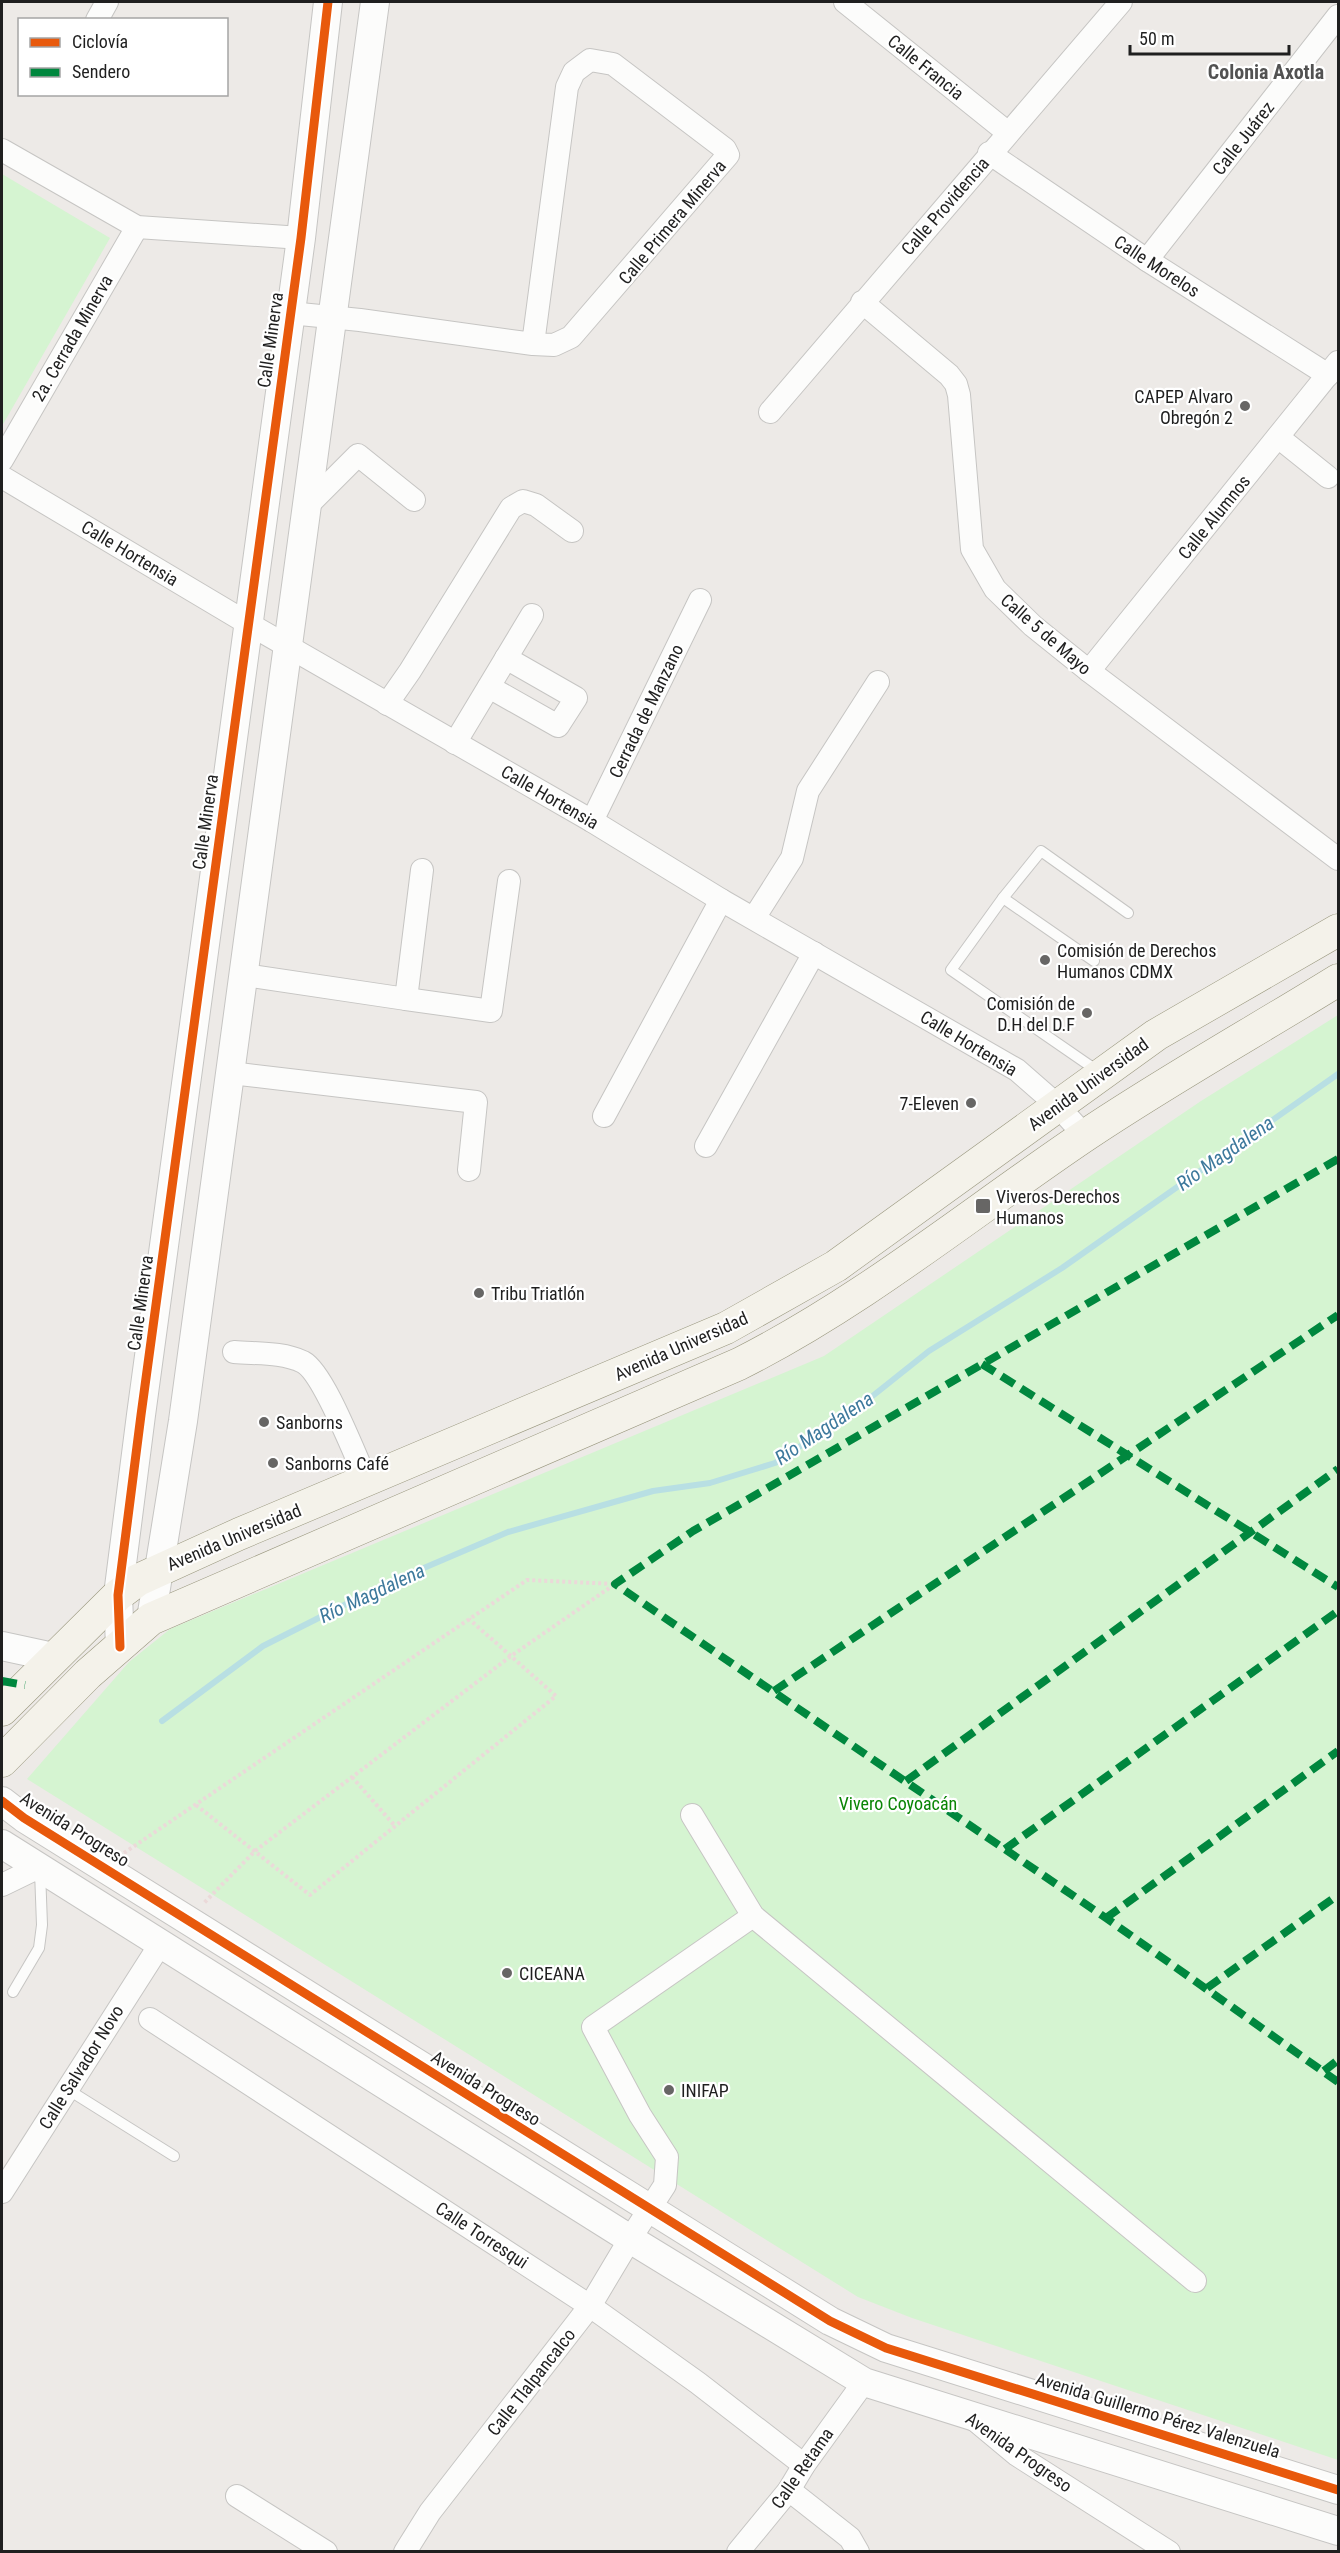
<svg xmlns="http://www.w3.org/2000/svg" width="1340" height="2553" viewBox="0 0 1340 2553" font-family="'Roboto Condensed',sans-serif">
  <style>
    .park { fill: #d5f4d1 }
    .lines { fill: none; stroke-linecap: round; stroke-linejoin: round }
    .stream { stroke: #b8dfe3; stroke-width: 6 }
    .service-casing { stroke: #c6c5c3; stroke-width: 12 }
    .minor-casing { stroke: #c6c5c3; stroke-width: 24 }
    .tertiary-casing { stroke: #c6c5c3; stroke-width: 30 }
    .secondary-casing { stroke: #99977e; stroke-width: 33 }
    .path { stroke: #ebd9d9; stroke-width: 4; stroke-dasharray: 3 3; stroke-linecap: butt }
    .service { stroke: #fcfcfb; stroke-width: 10 }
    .minor { stroke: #fcfcfb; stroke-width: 22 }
    .tertiary { stroke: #fcfcfb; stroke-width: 28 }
    .secondary { stroke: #f4f2ea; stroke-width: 32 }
    .quiet { stroke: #00873e; stroke-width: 8; stroke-dasharray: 15 8; stroke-linecap: butt }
    .cycleway-casing { stroke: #fff; stroke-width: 13 }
    .cycleway { stroke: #e8590c; stroke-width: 9 }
    .poi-dot { fill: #676665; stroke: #fff; stroke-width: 2 }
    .labels { text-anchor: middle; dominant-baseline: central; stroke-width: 4.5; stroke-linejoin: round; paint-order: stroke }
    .street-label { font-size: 18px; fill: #1f1f1f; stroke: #fff }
    .poi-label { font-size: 18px; fill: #1f1f1f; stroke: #fff; text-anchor: start }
    .park-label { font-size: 18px; fill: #0a8505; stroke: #fff }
    .neighbourhood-label { font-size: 20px; font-weight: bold; fill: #525252; stroke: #fff }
    .water-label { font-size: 20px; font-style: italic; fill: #3d799c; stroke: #fff }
  </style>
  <rect width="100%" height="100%" fill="#edeae7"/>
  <!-- park -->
  <g class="park">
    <polygon points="2,174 110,238 2,426"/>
    <polygon points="1338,1015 1338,2460 912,2318 858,2297 27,1779 129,1662 170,1629 824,1356 1201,1101"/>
  </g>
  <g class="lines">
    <!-- stream -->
    <polyline class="stream" points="162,1721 263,1646 384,1585 508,1532 653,1491 710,1483 775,1463 855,1410 929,1351 1062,1268 1338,1074"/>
    <!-- service casing -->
    <g class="service-casing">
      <g id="service">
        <polyline points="1003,898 1094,961"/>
        <polyline points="1099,1072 951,970 1003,898 1041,851 1128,913"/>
        <polyline points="13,1992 39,1948 42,1925 40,1871"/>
        <polyline points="67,2089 174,2156"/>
      </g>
    </g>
    <!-- minor casing -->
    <g class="minor-casing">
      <g id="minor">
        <polyline points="845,2 1007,132"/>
        <polyline points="97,20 107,2"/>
        <polyline points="2,150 137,227 301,238"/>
        <polyline points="989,153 1147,260 1328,375"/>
        <polyline points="1147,260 1338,16"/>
        <polyline points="862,302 949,375 956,384 959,395 972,549 995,589 1033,626 1089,671 1338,859"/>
        <polyline points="290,313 360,320 533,344 554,345 571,337 728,155 725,149 613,64 590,60 574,72 567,87 533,344"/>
        <polyline points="770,412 1121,2"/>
        <polyline points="1278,437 1328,477"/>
        <polyline points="2,460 137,227"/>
        <polyline points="2,477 249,624 592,821 721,900 1017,1070 1057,1105 1085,1136"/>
        <polyline points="308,505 358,455 414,500"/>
        <polyline points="1089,671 1338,362"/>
        <polyline points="489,687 558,726 576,698 506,658"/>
        <polyline points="387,704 410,671 511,508 523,501 536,505 572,531"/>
        <polyline points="455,743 532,615"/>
        <polyline points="592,821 700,600"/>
        <polyline points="754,918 792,858 808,791 878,682"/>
        <polyline points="244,975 406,999 422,870"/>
        <polyline points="406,999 491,1011 509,881"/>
        <polyline points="231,1073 476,1102 469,1170"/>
        <polyline points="604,1116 721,900"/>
        <polyline points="706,1146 814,953"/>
        <path d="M 234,1352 C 257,1354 282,1352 303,1362 C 324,1373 355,1456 367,1481"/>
        <polyline points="692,1815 753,1916 1195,2281"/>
        <polyline points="2,1885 39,1867"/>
        <polyline points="150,2019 590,2306 698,2383 804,2465"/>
        <polyline points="2,2192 161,1943"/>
        <polyline points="975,2420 1017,2455 1169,2552"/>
        <polyline points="789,2490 850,2538 858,2552"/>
        <polyline points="237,2496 326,2552"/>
        <polyline points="405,2552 430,2512 590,2306 630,2239 665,2185 667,2157 640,2115 593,2027 753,1916"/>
        <polyline points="738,2552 789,2490 804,2465 864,2382"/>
      </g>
    </g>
    <!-- tertiary casing -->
    <g class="tertiary-casing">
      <g id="tertiary">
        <polyline points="151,1619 183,1421 375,2"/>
        <polyline points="2,1646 53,1657"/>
        <polyline points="120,1647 118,1595 141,1415 301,238 328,2"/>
        <polyline points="2,1801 24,1818 830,2321 886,2348 1338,2490"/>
        <polyline points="2,1844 630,2239 864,2382 1338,2531"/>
      </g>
    </g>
    <!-- secondary casing -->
    <g class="secondary-casing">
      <g id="secondary">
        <polyline points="2,1710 118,1595 138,1580 239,1534 726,1328 836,1266 1156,1035 1338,930"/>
        <path d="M 2,1761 L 88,1674 L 151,1619 L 739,1364 C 862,1302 969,1214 1083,1137 C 1166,1081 1254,1032 1338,980"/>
      </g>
    </g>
    <!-- path -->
    <g class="path">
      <polyline points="352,1777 395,1826"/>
      <polyline points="196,1805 310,1895 556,1696 469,1619"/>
      <polyline points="124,1853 527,1580 615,1584 511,1656 255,1851 203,1904"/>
    </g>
    <!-- service -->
    <use href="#service" class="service"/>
    <!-- minor -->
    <use href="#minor" class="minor"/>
    <!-- tertiary -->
    <use href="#tertiary" class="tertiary"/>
    <!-- secondary -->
    <use href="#secondary" class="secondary"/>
    <!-- quiet -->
    <g class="quiet">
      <polyline points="1338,1159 693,1531 615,1584 1106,1918 1338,2082"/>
      <polyline points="982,1364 1338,1587"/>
      <polyline points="2,1681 25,1685"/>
      <polyline points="774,1691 1338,1315"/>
      <polyline points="906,1781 1338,1469"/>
      <polyline points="1005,1849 1338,1611"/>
      <polyline points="1106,1918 1338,1751"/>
      <polyline points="1207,1988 1338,1895"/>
      <polyline points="1324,2071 1338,2060"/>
    </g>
    <!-- cycleway casing -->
    <g class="cycleway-casing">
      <g id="cycleway">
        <polyline points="120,1647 118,1595 141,1415 301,238 328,2"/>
        <polyline points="2,1801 24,1818 830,2321 886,2348 1338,2490"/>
      </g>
    </g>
    <!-- cycleway -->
    <use href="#cycleway" class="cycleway"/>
  </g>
  <!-- markers -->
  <g class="poi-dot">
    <circle cx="1245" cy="406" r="6"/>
    <circle cx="1045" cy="960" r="6"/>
    <circle cx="1087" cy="1013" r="6"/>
    <circle cx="971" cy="1103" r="6"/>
    <rect x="975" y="1198" width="16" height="16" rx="3"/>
    <circle cx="479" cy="1293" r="6"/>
    <circle cx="264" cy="1422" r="6"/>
    <circle cx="273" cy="1463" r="6"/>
    <circle cx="507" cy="1973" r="6"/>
    <circle cx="669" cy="2090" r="6"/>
  </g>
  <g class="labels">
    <!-- street labels -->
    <g class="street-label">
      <text transform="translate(926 67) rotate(39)">Calle Francia</text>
      <text transform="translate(1243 138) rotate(-52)">Calle Juárez</text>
      <text transform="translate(945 206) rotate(-49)">Calle Providencia</text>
      <text transform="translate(672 222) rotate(-50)">Calle Primera Minerva</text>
      <text transform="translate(1157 266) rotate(33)">Calle Morelos</text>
      <text transform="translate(72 338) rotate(-60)">2a. Cerrada Minerva</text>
      <text transform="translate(270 340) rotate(-82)">Calle Minerva</text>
      <text transform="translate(1214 517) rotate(-51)">Calle Alumnos</text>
      <text transform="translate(130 553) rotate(31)">Calle Hortensia</text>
      <text transform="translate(1046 634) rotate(41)">Calle 5 de Mayo</text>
      <text transform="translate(646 711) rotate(-64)">Cerrada de Manzano</text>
      <text transform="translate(550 797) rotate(30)">Calle Hortensia</text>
      <text transform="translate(205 822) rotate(-82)">Calle Minerva</text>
      <text transform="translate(969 1043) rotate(31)">Calle Hortensia</text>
      <text transform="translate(1088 1084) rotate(-36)">Avenida Universidad</text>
      <text transform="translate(140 1303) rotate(-82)">Calle Minerva</text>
      <text transform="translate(681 1346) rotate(-24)">Avenida Universidad</text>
      <text transform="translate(234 1537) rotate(-23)">Avenida Universidad</text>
      <text transform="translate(75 1829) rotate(32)">Avenida Progreso</text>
      <text transform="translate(81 2067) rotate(-58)">Calle Salvador Novo</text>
      <text transform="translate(486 2088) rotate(32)">Avenida Progreso</text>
      <text transform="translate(482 2235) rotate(33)">Calle Torresqui</text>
      <text transform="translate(531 2382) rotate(-52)">Calle Tlalpancalco</text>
      <text transform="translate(1158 2415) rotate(17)">Avenida Guillermo Pérez Valenzuela</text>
      <text transform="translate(1019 2452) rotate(35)">Avenida Progreso</text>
      <text transform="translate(802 2468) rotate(-55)">Calle Retama</text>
    </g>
    <!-- poi labels -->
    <g class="poi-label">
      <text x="1233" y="396" text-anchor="end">CAPEP Alvaro<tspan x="1233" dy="21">Obregón 2</tspan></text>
      <text x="1057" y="950">Comisión de Derechos<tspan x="1057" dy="21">Humanos CDMX</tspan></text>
      <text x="1075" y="1003" text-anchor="end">Comisión de<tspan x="1075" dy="21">D.H del D.F</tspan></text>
      <text x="959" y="1103" text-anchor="end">7-Eleven</text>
      <text x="996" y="1196">Viveros-Derechos<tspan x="996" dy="21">Humanos</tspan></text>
      <text x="491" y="1293">Tribu Triatlón</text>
      <text x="276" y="1422">Sanborns</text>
      <text x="285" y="1463">Sanborns Café</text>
      <text x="519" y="1973">CICEANA</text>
      <text x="681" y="2090">INIFAP</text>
    </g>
    <!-- park labels -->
    <g class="park-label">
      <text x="898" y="1803">Vivero Coyoacán</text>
    </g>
    <!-- neighbourhood labels -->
    <g class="neighbourhood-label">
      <text x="1266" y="72">Colonia Axotla</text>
    </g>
    <!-- water labels -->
    <g class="water-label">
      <text transform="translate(1225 1153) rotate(-35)">Río Magdalena</text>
      <text transform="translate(824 1428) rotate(-34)">Río Magdalena</text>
      <text transform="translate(372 1593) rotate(-25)">Río Magdalena</text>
    </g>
  </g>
  <!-- border -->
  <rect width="1340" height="2553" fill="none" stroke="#1f1f1f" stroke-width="6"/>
  <!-- legend -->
  <rect x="18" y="18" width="210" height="78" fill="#ffffff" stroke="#a5a5a5" stroke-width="1.5"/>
  <rect x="30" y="38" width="30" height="9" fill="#e8590c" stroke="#a5a5a5" stroke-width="1.5"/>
  <text x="72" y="48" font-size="18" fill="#1f1f1f">Ciclovía</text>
  <rect x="30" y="68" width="30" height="9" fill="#00873e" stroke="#a5a5a5" stroke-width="1.5"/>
  <text x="72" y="78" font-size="18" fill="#1f1f1f">Sendero</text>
  <!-- scale -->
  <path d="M1130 45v9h159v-9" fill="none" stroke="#1f1f1f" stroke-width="3"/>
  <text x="1139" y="45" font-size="18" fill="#1f1f1f" stroke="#ffffff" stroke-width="4.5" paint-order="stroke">50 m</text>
</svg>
